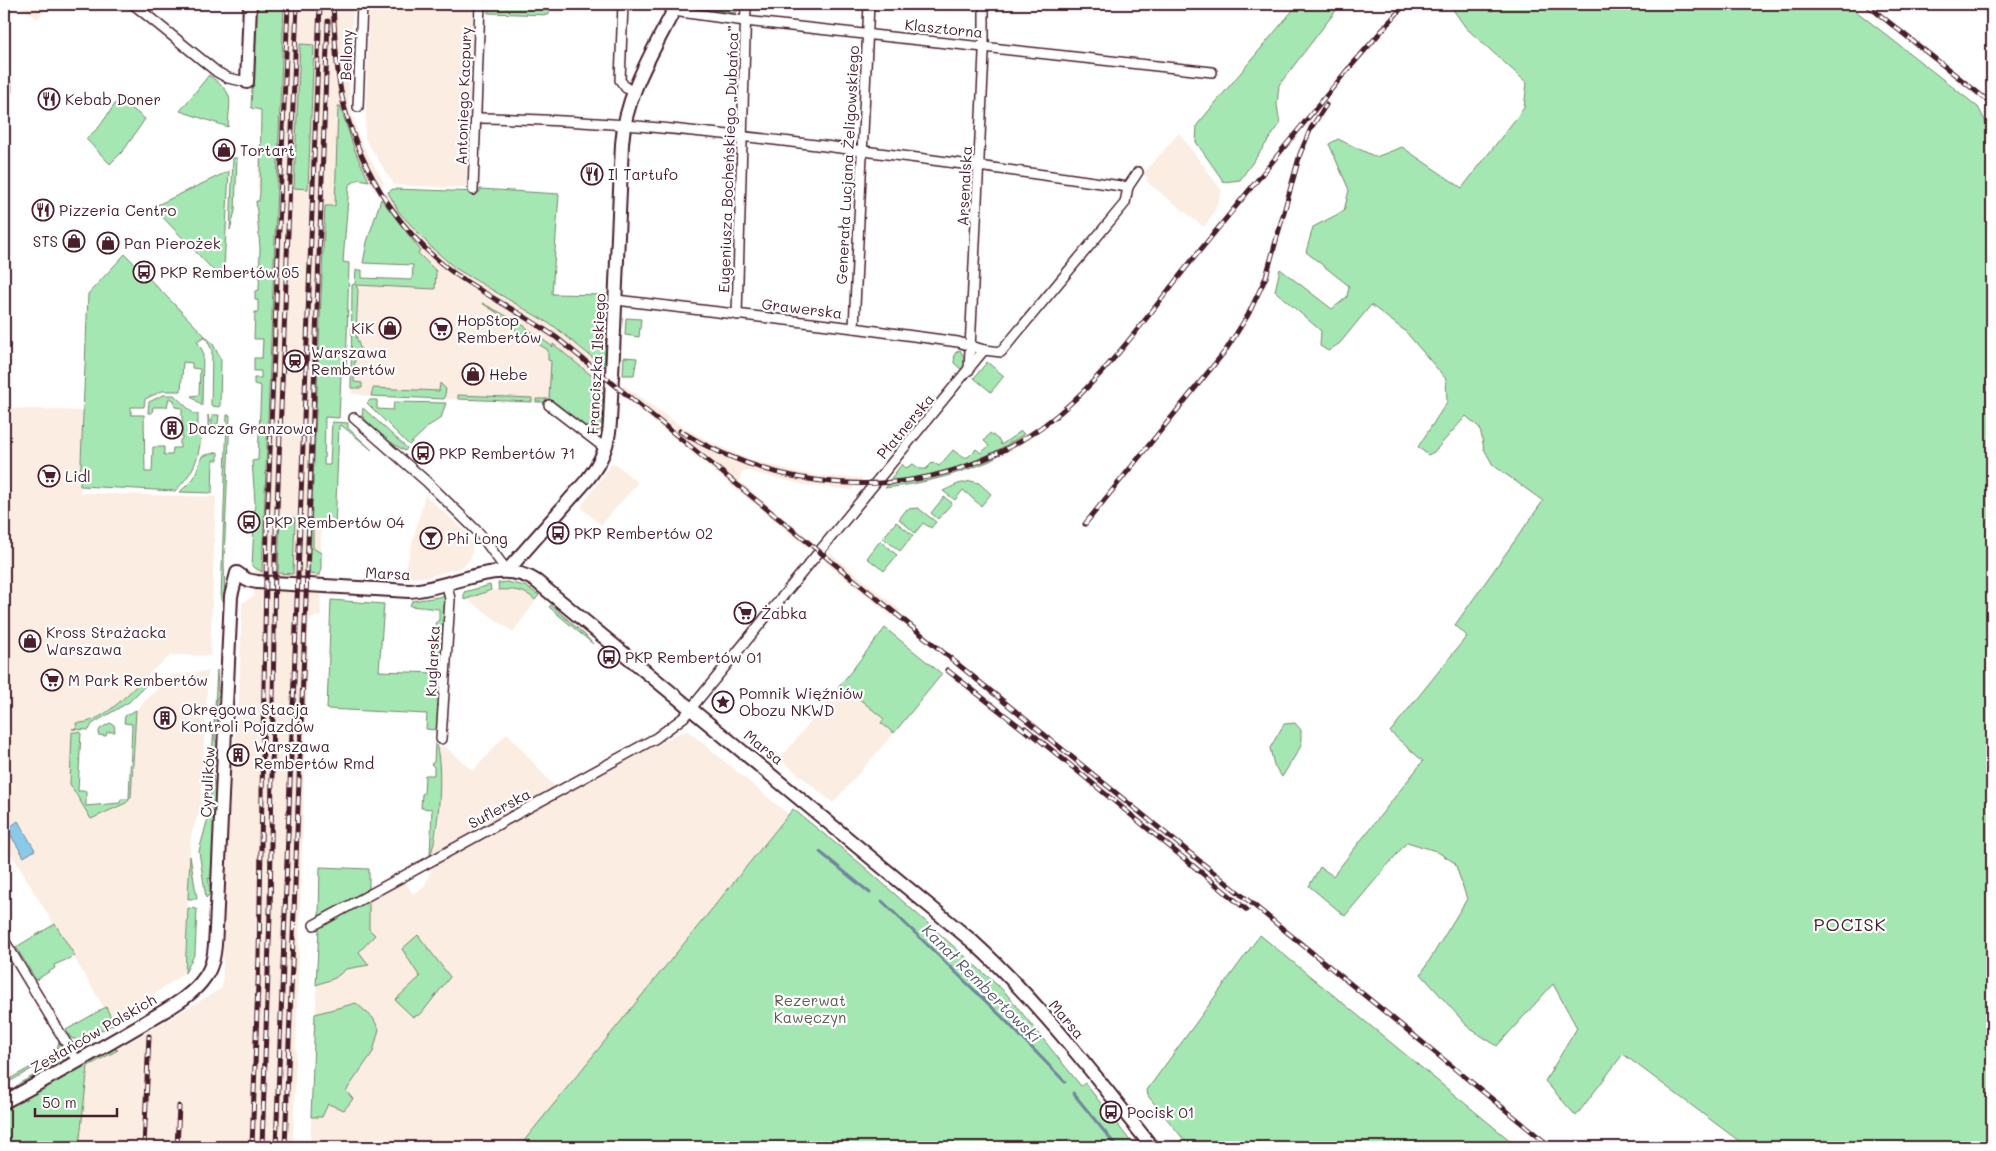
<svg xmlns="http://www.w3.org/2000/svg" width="1996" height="1151" viewBox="0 0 1996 1151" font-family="Mali,sans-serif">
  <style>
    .built { fill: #fbede2 }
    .green { fill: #a5e7b2; stroke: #78836e }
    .water { fill: #8ac9ea; stroke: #70859e }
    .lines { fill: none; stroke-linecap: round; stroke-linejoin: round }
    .stream { stroke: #70859e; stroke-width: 3 }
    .street-casing { stroke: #4a1f2b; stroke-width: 12 }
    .secondary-casing { stroke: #4a1f2b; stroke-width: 16 }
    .street { stroke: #fff; stroke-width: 9 }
    .secondary { stroke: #fff; stroke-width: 12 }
    .rail-casing { stroke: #4a1f2b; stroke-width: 5 }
    .rail { stroke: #fff; stroke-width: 3; stroke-dasharray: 9; stroke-linecap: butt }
    .labels { text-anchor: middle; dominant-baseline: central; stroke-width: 4.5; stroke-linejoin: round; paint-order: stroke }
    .street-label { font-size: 15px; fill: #4a1f2b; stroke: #fff }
    .poi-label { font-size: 15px; fill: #4a1f2b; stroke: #fff; text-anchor: start }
    .park-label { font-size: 15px; fill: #655b54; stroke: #fff }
    .water-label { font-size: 16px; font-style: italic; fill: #605a6e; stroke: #fff }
    .quarter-label { font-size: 18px; letter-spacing: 1px; fill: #4a1f2b; stroke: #fff }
  </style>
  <rect width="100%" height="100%" fill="#fff"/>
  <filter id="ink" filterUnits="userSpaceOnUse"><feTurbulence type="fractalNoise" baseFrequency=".02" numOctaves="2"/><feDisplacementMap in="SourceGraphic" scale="10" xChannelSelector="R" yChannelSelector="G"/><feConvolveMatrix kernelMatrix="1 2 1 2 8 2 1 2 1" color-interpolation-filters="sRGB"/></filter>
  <g filter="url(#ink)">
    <!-- built -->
    <g class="built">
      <polygon points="17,4 49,4 38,19"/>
      <polygon points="266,4 353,4 349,103 359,138 384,183 375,192 355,151 339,106 334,225 341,379 340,409 339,418 325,417 320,571 321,616 309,618 293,1147 79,1147 88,1066 222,988 229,790 239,698 242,603 254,596 255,567 266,213 258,187"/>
      <polygon points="369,4 473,4 466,188 394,185 365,139"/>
      <polygon points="1179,133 1222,191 1213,214 1204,227 1148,183 1146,181 1148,178 1143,174"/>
      <polygon points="388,192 399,212 431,247 455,268 555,327 604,367 603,380 597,380 554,345 550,402 371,397 351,393 355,285 422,287 418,253 420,250 381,199"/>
      <polygon points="623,385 678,424 708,441 747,459 797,472 819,476 862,478 862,482 869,482 867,487 854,486 852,490 805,485 747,471 742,472 739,481 813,542 808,548 625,398 622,394"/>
      <polygon points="4,408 82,411 80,493 216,497 210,656 171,655 145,677 120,703 85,724 72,729 70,784 92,818 125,804 131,798 136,710 171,675 208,671 201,807 191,835 184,973 114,1024 4,842"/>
      <polygon points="1021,431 1028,439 1012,450 976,467 937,479 885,488 892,477 913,474 984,453 1009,441"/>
      <polygon points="613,462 638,483 601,525 582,509 582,505"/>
      <polygon points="425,495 468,534 472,545 472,553 469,561 462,567 428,577 403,578"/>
      <polygon points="830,553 900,610 894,618 824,561"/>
      <polygon points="509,589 531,595 536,601 513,632 467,599 491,590"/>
      <polygon points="838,688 848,696 852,693 876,712 884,719 881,723 894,733 833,803 780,759"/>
      <polygon points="688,731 788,814 519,1147 310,1147 319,929 322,925 404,881 413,894 424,887 433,865 679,733"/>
      <polygon points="507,733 555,787 548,791 543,791 537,798 486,826 477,825 473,833 431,855 439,825 437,746 445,747 473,771"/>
    </g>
    <!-- green -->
    <g class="green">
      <polygon points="256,4 284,4 262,572 252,566 255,502 252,461 258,460 261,386 254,384 254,378 261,378 261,371 254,371 254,358 262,358 263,339 254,339 255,312 258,312 258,300 255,300 255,291 259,290 260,248 256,201 259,201 260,192 261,110 251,108"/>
      <polygon points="488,4 550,4 549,15 488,13"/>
      <polygon points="692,4 741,4 736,13 692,8"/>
      <polygon points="1298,4 1341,4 1279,85 1277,105 1280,124 1240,180 1224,182 1196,142 1197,125"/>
      <polygon points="1449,4 1847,4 1978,107 1992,134 1992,1147 1747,1147 1623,1054 1576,1116 1545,1081 1577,1028 1553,984 1497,1046 1469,1028 1421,974 1467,899 1455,863 1436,851 1407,842 1345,916 1309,886 1320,867 1333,876 1423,761 1390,732 1467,636 1455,625 1543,501 1493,465 1484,449 1480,428 1466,416 1434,452 1428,455 1418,447 1447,402 1446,379 1405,331 1371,305 1340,343 1328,351 1320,346 1321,331 1275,291 1280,269 1332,309 1347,297 1349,286 1306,252 1313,227 1344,211 1349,190 1329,144 1338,139 1376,157 1402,147 1462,188 1524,108 1527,83 1466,28"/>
      <polygon points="300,44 314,45 308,189 294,188"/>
      <path d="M 209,75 C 235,96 230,94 228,127 L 180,111 Z"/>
      <polygon points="119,98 145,119 124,150 110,164 86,139 100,126"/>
      <polygon points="338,106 340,106 355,151 369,181 359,179 349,185 343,262 349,263 346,374 341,375 339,418 325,417 324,465 330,465 332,422 348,423 348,428 372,450 341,425 339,426 335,529 313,528 313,548 321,553 321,570 319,575 309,574 325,206 335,206"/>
      <polygon points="233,158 237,158 235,211 230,230"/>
      <polygon points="229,171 224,269 215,272 153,207"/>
      <polygon points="393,189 480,192 480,189 559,194 552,294 608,295 604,367 555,327 455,268 431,247 399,212 388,192"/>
      <polygon points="381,199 420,250 418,253 436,271 435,289 356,285 358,290 356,336 363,357 355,356 354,382 362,383 362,388 351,388 352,285 355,284 356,270 362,270 362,278 412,280 413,265 363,263 367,242"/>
      <path d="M 125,254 L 213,344 L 221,360 L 220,407 L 211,406 L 212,350 L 205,336 L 197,341 L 203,352 L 202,406 L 191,396 L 199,395 L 200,369 L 192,368 L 192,363 L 183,362 L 181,391 L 162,391 L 145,399 L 144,407 L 131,407 L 131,415 L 144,415 L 145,472 L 152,472 L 153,447 L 164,447 L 164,455 L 172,455 L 173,448 L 180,448 L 180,440 L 182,439 L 182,408 L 175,407 L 174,400 L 169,398 L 167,407 L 153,407 L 152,413 L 148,413 L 149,402 L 163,395 L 174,395 L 194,414 L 198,414 L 198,431 L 201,431 C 200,458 194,472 175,491 L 80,486 L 88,294 Z"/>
      <polygon points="482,303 520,323 553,347 553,344 597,380 603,380 601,430 591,433 550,402 536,402 536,399 549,399 551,361 548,360 548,350 500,320 502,316"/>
      <polygon points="626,318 641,319 639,337 625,335"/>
      <polygon points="960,350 966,361 963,371 954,363 955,353"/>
      <polygon points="624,357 637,358 634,375 623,375"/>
      <polygon points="987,362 1004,376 991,392 974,378"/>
      <polygon points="440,383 446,389 444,399 371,396 373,388 439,391"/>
      <polygon points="458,395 532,398 532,402 458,399"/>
      <polygon points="370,400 377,400 377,409 393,410 394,402 446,403 441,418 430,425 409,445 367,403"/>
      <polygon points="363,408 407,448 405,451 381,436 362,416"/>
      <polygon points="208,415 210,426 212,426 212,415 219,415 218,424 208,427"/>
      <polygon points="227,415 230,415 224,560 225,602 221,600"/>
      <path d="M 1021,431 L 1024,434 C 984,462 937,476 889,481 L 902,464 L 906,468 L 913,464 L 920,469 L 926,469 L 933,462 L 939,466 L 953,450 L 962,457 L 968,457 L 976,449 L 981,453 L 989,446 L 984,441 L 990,433 L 1000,441 L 1001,445 Z"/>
      <polygon points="218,452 218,460 213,460 212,493 180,492 194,478 202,456"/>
      <path d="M 994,456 L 995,458 L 990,461 C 956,475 921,484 885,488 L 888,485 L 958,471 Z"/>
      <polygon points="971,481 979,483 991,494 981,506 963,490 955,500 943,491 958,484"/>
      <polygon points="944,497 952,503 938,519 931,513"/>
      <polygon points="918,508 936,522 931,528 923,523 915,533 899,519 907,509"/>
      <polygon points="280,517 295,518 293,574 278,573"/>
      <polygon points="896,522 913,535 900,551 883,538"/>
      <polygon points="880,541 897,555 884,571 867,558"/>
      <path d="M 507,582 L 525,586 L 539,595 L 535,600 C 526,590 512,589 499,590 L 498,583 Z"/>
      <polygon points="490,585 491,590 464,600 464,592"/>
      <polygon points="445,596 437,730 426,729 427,714 327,709 331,600 384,604 379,671 435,673 438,636 434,633 438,629 435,623 439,620 439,609 410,606 412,601"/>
      <polygon points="551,605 585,635 593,644 549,607"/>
      <polygon points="885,628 942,674 894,733 881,723 884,719 852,693 849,697 838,688"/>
      <polygon points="217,670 218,691 220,694 217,698 215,740 218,743 213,773 216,796 211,818 215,819 212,879 208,878 211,893 206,898 199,851 209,814"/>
      <path d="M 145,677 L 146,685 L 129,702 L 92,724 L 89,730 L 72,729 L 77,728 L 76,723 C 101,725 129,693 145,677 Z"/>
      <polygon points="136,710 131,798 126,803 91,819 70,784 72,732 81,732 78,791 86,791 86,806 120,803 121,799 129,799 132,724 124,723 125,716"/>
      <polygon points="110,723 114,725 115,732 107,732 106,736 98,735 100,729"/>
      <polygon points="1295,723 1301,730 1301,746 1282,777 1274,765 1270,748 1284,724"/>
      <path d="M 435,743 C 444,760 439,836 430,856 L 432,809 L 421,808 L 422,794 L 424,793 L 425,775 L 434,775 L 434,767 L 431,764 L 434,762 Z"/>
      <polygon points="793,809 861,864 1005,992 1081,1086 1085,1083 1135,1147 519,1147"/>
      <polygon points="190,856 197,899 188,899"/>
      <polygon points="320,867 369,869 369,889 319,917"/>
      <polygon points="369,900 369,929 375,935 359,952 369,965 346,969 335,978 316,985 319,929 322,925"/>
      <polygon points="188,908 197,909 195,953 185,973"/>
      <polygon points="55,924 75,956 54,965 55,968 36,980 16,947"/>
      <polygon points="418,935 450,977 421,1014 413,1017 395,1000 420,977 402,949"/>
      <polygon points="1260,935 1518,1147 1190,1147 1148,1096 1147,1090"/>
      <polygon points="356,1003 373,1018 379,1029 373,1052 346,1091 353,1099 344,1110 328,1104 322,1117 311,1117 315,1014"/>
      <polygon points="106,1007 114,1024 81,1041 71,1038 66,1030"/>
      <polygon points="59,1041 62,1047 59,1053 4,1085 4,1082 56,1053"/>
      <polygon points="112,1048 118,1050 88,1066 79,1147 4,1147 4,1108"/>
      <polygon points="69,1056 67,1060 4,1097 20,1083"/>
    </g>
    <!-- water -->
    <polygon class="water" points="18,821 35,850 24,857 7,829"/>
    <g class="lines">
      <!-- stream -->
      <g class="stream">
        <polyline points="820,852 870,893"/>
        <polyline points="882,901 1002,1017 1065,1082"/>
        <polyline points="1073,1093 1117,1147"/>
      </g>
      <!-- street casing -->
      <g class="street-casing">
        <g id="street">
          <polyline points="133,4 217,72 228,78 247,82"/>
          <polyline points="623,4 620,80 626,88 634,91"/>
          <polyline points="673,11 745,21 1212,72"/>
          <polyline points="358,107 362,4"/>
          <path d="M 476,118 C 593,119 709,132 825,146 C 926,159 1027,172 1128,187"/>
          <polyline points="473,190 480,4"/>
          <polyline points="616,300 854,328 958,342 984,350 1001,352 1125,203 1128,187 1138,172"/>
          <polyline points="737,315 746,4"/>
          <polyline points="854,328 869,4"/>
          <polyline points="969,370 984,53 984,4"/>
          <polyline points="549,405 606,449"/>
          <polyline points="354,418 426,481 480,534 507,571"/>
          <polyline points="441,739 450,599 447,585"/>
          <polyline points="314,925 656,738 684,717 984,350"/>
          <polyline points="4,940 77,1061"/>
        </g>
      </g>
      <!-- secondary casing -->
      <g class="secondary-casing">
        <g id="secondary">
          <polyline points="247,82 250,4"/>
          <polyline points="4,86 4,90"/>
          <path d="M 507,571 L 587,480 C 601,462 609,445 610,422 L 622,144 C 625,94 655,48 677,4"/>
          <path d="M 4,1102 C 51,1077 98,1050 144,1023 C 165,1010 191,998 205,977 C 215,963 215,946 216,929 L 231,596 L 237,573 L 247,580 L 257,582 L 409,591 C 451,589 499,556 536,581 L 973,942 C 1040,1003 1096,1077 1152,1147"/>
        </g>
      </g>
      <!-- street -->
      <use href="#street" class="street"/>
      <!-- secondary -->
      <use href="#secondary" class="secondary"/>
      <!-- rail casing -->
      <g class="rail-casing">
        <g id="rail">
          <path d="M 333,4 C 335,37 336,73 344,106 C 362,173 403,239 461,278 C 493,299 526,316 557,338 L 1551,1147"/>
          <polyline points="1866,4 1992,104"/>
          <polyline points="1985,4 1992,10"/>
          <polyline points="1345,73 1405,4"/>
          <path d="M 680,431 C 802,506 962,504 1071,403 C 1117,361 1154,307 1193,259 C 1245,196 1296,132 1348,69"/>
          <polyline points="1085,524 1226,350 1248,315 1266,277 1300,154 1311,128 1326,105"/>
          <polyline points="947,670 1028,733"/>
          <polyline points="1025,728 1247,910"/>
          <polyline points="144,1147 149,1036"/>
          <polyline points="177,1147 179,1106"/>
          <polyline points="252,1147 259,956 267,526 288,4"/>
          <polyline points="262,1147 270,914 275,560 297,4"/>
          <polyline points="276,1147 320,4"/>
          <polyline points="285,1147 328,21"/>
        </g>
      </g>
      <!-- rail -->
      <use href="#rail" class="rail"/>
    </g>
  </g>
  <!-- icons -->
  <defs>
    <g id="restaurant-ring" transform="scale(1.125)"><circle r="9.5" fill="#fff" stroke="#4a1f2b" stroke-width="1.5"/><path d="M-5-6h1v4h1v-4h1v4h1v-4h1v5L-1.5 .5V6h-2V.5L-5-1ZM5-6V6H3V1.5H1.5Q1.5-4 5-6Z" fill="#4a1f2b"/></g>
    <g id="shop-ring" transform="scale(1.125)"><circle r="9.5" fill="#fff" stroke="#4a1f2b" stroke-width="1.5"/><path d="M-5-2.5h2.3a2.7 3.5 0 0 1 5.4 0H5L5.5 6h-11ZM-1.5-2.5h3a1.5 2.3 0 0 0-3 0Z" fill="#4a1f2b"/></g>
    <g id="bus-ring" transform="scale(1.125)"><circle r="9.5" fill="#fff" stroke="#4a1f2b" stroke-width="1.5"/><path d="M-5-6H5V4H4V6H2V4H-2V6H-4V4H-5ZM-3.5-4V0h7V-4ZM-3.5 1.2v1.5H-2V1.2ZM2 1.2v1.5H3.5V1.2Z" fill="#4a1f2b"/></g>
    <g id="supermarket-ring" transform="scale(1.125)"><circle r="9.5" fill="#fff" stroke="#4a1f2b" stroke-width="1.5"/><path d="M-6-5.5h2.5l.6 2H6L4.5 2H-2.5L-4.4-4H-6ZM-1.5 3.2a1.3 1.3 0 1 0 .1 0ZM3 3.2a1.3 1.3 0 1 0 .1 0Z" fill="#4a1f2b"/></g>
    <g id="station-ring" transform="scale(1.125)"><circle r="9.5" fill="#fff" stroke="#4a1f2b" stroke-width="1.5"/><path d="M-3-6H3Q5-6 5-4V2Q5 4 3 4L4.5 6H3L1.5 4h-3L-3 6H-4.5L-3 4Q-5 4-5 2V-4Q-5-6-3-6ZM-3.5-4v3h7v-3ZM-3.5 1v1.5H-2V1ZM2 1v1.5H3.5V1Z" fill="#4a1f2b"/></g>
    <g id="building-ring" transform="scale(1.125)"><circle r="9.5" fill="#fff" stroke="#4a1f2b" stroke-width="1.5"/><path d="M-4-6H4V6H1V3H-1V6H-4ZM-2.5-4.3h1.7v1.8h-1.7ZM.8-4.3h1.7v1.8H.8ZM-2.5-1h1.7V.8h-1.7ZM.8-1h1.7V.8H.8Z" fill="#4a1f2b"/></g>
    <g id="bar-ring" transform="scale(1.125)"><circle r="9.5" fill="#fff" stroke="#4a1f2b" stroke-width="1.5"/><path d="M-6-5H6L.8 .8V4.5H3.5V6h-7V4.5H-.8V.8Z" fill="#4a1f2b"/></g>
    <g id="sight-ring" transform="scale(1.125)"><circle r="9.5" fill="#fff" stroke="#4a1f2b" stroke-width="1.5"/><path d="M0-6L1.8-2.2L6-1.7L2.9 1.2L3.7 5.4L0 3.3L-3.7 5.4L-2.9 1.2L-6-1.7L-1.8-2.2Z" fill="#4a1f2b"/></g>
  </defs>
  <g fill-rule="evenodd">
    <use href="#restaurant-ring" x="49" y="99"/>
    <use href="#shop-ring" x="224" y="150"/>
    <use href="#restaurant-ring" x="592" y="174"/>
    <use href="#restaurant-ring" x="43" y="210"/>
    <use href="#shop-ring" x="74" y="241"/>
    <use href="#shop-ring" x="108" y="243"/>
    <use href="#bus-ring" x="144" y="272"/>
    <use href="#shop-ring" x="390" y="328"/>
    <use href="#supermarket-ring" x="441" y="329"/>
    <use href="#station-ring" x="295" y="361"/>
    <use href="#shop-ring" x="473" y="374"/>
    <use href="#building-ring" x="172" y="428"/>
    <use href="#bus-ring" x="423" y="453"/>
    <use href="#supermarket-ring" x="49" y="476"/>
    <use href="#bus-ring" x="249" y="522"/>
    <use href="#bus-ring" x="558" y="533"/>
    <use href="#bar-ring" x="431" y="538"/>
    <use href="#supermarket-ring" x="745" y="613"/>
    <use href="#shop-ring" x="30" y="641"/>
    <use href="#bus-ring" x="609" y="657"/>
    <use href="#supermarket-ring" x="52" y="680"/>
    <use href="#sight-ring" x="723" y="702"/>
    <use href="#building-ring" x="165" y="718"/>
    <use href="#building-ring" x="238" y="755"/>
    <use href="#bus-ring" x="1111" y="1112"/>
  </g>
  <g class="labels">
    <!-- street labels -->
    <g class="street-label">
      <text transform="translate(944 28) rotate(6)">Klasztorna</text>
      <text transform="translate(346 55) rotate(-88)">Bellony</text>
      <text transform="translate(463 96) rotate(-88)">Antoniego Kacpury</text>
      <text transform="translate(728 159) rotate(-88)">Eugeniusza Bocheńskiego „Dubańca”</text>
      <text transform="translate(847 165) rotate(-87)">Generała Lucjana Żeligowskiego</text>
      <text transform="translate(964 186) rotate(-87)">Arsenalska</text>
      <text transform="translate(802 308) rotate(7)">Grawerska</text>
      <text transform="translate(596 364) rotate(-87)">Franciszka Ilskiego</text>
      <text transform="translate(905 426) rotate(-50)">Płatnerska</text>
      <text transform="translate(388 573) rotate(3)">Marsa</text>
      <text transform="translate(432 661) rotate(-87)">Kuglarska</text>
      <text transform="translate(764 747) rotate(39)">Marsa</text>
      <text transform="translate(207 782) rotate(-87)">Cyrulików</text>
      <text transform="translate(499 808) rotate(-28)">Suflerska</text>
      <text transform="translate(1067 1019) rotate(50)">Marsa</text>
      <text transform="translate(93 1033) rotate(-30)">Zesłańców Polskich</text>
    </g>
    <!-- poi labels -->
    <g class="poi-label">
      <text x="65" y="99">Kebab Doner</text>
      <text x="240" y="150">Tortart</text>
      <text x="608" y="174">Il Tartufo</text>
      <text x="59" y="210">Pizzeria Centro</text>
      <text x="58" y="241" text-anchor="end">STS</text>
      <text x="124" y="243">Pan Pierożek</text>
      <text x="160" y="272">PKP Rembertów 05</text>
      <text x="457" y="320">HopStop<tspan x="457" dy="17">Rembertów</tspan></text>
      <text x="374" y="328" text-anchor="end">KiK</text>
      <text x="311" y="352">Warszawa<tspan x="311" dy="17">Rembertów</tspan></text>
      <text x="489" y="374">Hebe</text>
      <text x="188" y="428">Dacza Granzowa</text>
      <text x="439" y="453">PKP Rembertów 71</text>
      <text x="65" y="476">Lidl</text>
      <text x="265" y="522">PKP Rembertów 04</text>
      <text x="574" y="533">PKP Rembertów 02</text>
      <text x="447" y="538">Phi Long</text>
      <text x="761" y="613">Żabka</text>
      <text x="46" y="632">Kross Strażacka<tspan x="46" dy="17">Warszawa</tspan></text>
      <text x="625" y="657">PKP Rembertów 01</text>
      <text x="68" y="680">M Park Rembertów</text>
      <text x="739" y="693">Pomnik Więźniów<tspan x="739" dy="17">Obozu NKWD</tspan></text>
      <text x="181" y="709">Okręgowa Stacja<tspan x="181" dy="17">Kontroli Pojazdów</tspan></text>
      <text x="254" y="746">Warszawa<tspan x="254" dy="17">Rembertów Rmd</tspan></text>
      <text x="1127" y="1112">Pocisk 01</text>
    </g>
    <!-- park labels -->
    <g class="park-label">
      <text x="810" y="1000">Rezerwat<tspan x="810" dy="17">Kawęczyn</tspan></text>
    </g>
    <!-- water labels -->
    <g class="water-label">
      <text transform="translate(982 983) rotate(45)">Kanał Rembertowski</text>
    </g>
    <!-- quarter labels -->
    <g class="quarter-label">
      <text x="1850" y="924">POCISK</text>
    </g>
  </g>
  <!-- margin -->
  <rect width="1996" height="1151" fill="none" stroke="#fff" stroke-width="20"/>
  <rect x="10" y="10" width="1976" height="1131" fill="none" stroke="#4a1f2b" stroke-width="2" filter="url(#ink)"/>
  <!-- scale -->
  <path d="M35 1108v8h82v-8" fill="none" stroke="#4a1f2b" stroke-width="2.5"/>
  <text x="42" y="1108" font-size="15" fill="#4a1f2b" stroke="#ffffff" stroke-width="4" paint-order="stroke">50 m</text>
</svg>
